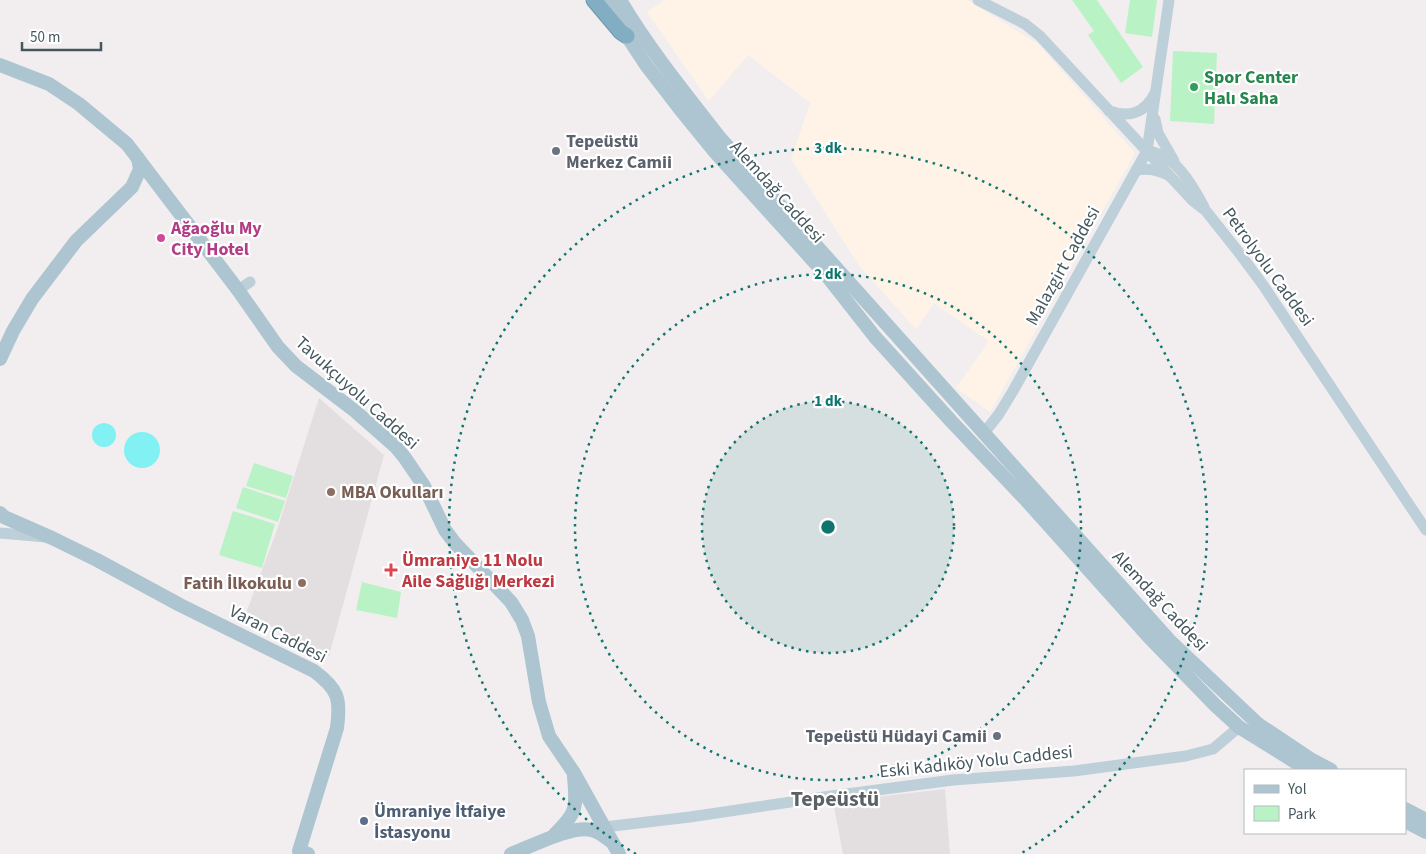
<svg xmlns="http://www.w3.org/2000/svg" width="1426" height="854" viewBox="0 0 1426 854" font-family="'Source Sans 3',sans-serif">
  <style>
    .commercial { fill: #fef3e6 }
    .education { fill: #e3dfe1 }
    .green { fill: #b9f3c5 }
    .water { fill: #82f1f4 }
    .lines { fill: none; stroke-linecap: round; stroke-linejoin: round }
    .highway-casing { stroke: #6d98ae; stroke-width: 17 }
    .secondary { stroke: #bdcfd8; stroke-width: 11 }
    .primary { stroke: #acc5d0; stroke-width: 14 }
    .highway { stroke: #82adc2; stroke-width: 15 }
    .ring { fill: none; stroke: #0f766e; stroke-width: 2.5; stroke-dasharray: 2.5 5 }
    .leisure-dot { fill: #2e9e5b; stroke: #fff; stroke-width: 2 }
    .worship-dot { fill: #6b7280; stroke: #fff; stroke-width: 2 }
    .hotel-dot { fill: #d1479c; stroke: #fff; stroke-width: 2 }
    .education-dot { fill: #8d6e63; stroke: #fff; stroke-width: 2 }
    .health-dot { fill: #e0444e; stroke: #fff; stroke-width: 2 }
    .service-dot { fill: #5c6f8a; stroke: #fff; stroke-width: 2 }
    .labels { text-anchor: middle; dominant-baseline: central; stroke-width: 4.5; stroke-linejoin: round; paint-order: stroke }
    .leisure-label { font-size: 18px; font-weight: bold; fill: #27864d; stroke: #fff; text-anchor: start }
    .worship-label { font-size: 18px; font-weight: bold; fill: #5b616d; stroke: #fff; text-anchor: start }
    .street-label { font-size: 18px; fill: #45575e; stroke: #fff }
    .hotel-label { font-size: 18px; font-weight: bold; fill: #b23c85; stroke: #fff; text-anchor: start }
    .education-label { font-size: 18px; font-weight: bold; fill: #785e54; stroke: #fff; text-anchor: start }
    .health-label { font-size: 18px; font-weight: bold; fill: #be3a42; stroke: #fff; text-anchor: start }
    .service-label { font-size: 18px; font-weight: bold; fill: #4e5e75; stroke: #fff; text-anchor: start }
    .district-label { font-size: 22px; font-weight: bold; fill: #5b6164; stroke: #fff }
    .centre { fill: #0f766e; stroke: #fff; stroke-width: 2.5 }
    .ring-label { font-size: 15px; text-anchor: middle; font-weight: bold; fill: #0f766e; stroke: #fff; stroke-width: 4.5; stroke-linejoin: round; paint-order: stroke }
  </style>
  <rect width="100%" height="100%" fill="#f2eeef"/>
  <!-- commercial -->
  <polygon class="commercial" points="665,0 967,0 1038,44 1135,153 990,412 956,388 989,341 934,303 916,329 860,267 791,159 810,103 748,55 709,101 647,12"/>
  <!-- education -->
  <g class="education">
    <polygon points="319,398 384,455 329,656 246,613 277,530"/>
    <polygon points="945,789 950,854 843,854 833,802"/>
  </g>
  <!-- green -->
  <g class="green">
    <polygon points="1072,0 1097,0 1143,67 1121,83 1088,35 1094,31"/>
    <polygon points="1130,0 1157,0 1152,37 1125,33"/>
    <polygon points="1173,51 1217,53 1214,124 1170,121"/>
    <polygon points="254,463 293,476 286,498 246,486"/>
    <polygon points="243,487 285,501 278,522 236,508"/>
    <polygon points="233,511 275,524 262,568 219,555"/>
    <polygon points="362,582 401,592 397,618 356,610"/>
  </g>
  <!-- water -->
  <g class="water">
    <circle cx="104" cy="435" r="12"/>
    <circle cx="142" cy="450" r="18"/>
  </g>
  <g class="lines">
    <!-- highway casing -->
    <g class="highway-casing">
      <polyline id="highway" points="594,0 621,32 627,36"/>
    </g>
    <!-- secondary -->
    <g class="secondary">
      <polyline points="978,0 1025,24 1040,36 1193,201 1206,211 1240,254 1263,285 1426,530"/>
      <path d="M 1109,111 C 1130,118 1145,113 1155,93"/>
      <polyline points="1155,119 1158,133 1174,161"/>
      <path d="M 1147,151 C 1175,154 1192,184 1204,207"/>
      <path d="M 1136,170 C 1149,168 1157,170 1168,175"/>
      <polyline points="238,290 250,282"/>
      <polyline points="984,433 999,414 1013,391 1147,151 1169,0"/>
      <polyline points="0,533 46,537"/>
      <polyline points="596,828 690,817 824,797 953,780 1074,771 1186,756 1213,749 1239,727"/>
    </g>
    <!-- primary -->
    <g class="primary">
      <polyline points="606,0 627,36 646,65 680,109 715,152 827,276 875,337 951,421 1026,500 1149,637 1215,705 1239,727 1308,770"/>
      <path d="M 620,0 C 649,49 685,93 720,138 L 1169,640 L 1258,724 L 1312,760 L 1331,770"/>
      <polyline points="0,65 49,84 79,104 127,144 238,290 278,347 296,366 355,411 396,447 405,458 424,486 445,530 454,542 511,602 522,620 528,636 539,702 549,736 574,773 619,854"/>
      <polyline points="0,359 13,331 32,299 76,241 132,187 140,169 138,158"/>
      <path d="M 0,513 L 4,517 L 52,538 L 97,560 L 180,605 L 314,671 C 338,689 341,698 337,728 L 299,851 L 308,854"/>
      <polyline points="1405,809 1426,820"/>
      <polyline points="1405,821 1426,832"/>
      <path d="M 554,835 C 577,813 577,808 574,777"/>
      <path d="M 511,854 C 530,847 572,825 591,830 C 599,831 606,838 612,842"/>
    </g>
    <!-- highway -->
    <use href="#highway" class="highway"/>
  </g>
  <!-- distance rings -->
  <circle cx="828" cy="527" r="126" fill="#0f766e" fill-opacity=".12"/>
  <g class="ring">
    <circle cx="828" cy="527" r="126"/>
    <circle cx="828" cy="527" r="253"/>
    <path d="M636 854A379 379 0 1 1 1020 854"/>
  </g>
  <!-- markers -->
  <circle class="leisure-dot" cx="1194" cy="87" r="5"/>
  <g class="worship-dot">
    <circle cx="556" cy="151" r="5"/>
    <circle cx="997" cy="736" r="5"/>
  </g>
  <circle class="hotel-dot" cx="161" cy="238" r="5"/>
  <g class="education-dot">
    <circle cx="331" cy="492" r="5"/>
    <circle cx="302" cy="583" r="5"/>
  </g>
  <path class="health-dot" d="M388.5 562.5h5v5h5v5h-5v5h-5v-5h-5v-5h5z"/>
  <circle class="service-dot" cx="364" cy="821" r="5"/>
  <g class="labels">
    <!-- leisure labels -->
    <g class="leisure-label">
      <text x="1204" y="77">Spor Center<tspan x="1204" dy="21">Halı Saha</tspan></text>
    </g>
    <!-- worship labels -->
    <g class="worship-label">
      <text x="566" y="141">Tepeüstü<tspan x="566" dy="21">Merkez Camii</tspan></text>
      <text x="987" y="736" text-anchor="end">Tepeüstü Hüdayi Camii</text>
    </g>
    <!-- street labels -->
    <g class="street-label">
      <text transform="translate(777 192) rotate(48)">Alemdağ Caddesi</text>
      <text transform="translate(1063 266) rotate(-61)">Malazgirt Caddesi</text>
      <text transform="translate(1268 267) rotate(54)">Petrolyolu Caddesi</text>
      <text transform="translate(357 393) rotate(42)">Tavukçuyolu Caddesi</text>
      <text transform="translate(1160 601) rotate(47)">Alemdağ Caddesi</text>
      <text transform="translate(278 634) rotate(27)">Varan Caddesi</text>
      <text transform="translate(976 762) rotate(-6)">Eski Kadıköy Yolu Caddesi</text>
    </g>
    <!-- hotel labels -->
    <g class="hotel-label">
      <text x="171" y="228">Ağaoğlu My<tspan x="171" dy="21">City Hotel</tspan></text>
    </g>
    <!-- education labels -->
    <g class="education-label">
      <text x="341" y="492">MBA Okulları</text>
      <text x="292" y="583" text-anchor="end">Fatih İlkokulu</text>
    </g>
    <!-- health labels -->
    <g class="health-label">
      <text x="402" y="560">Ümraniye 11 Nolu<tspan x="402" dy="21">Aile Sağlığı Merkezi</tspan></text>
    </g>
    <!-- service labels -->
    <g class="service-label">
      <text x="374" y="811">Ümraniye İtfaiye<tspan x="374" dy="21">İstasyonu</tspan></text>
    </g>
    <!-- district labels -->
    <g class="district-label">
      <text x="835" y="799">Tepeüstü</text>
    </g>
  </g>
  <circle cx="828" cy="527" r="8" class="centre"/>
  <g class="ring-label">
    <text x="828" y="153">3 dk</text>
    <text x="828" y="279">2 dk</text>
    <text x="828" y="406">1 dk</text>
  </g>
  <!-- legend -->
  <rect x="1244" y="769" width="162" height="65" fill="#ffffff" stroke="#b5bcbf"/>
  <rect x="1254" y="785" width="25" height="8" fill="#acc5d0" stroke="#b5bcbf"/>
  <text x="1288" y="794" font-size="15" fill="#45575e">Yol</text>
  <rect x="1254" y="806" width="25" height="15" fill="#b9f3c5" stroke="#b5bcbf"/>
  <text x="1288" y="819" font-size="15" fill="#45575e">Park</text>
  <!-- scale -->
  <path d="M22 42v8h79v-8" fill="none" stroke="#45575e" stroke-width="2.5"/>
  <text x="30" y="42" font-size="15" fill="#45575e" stroke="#ffffff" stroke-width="4" paint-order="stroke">50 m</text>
</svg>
